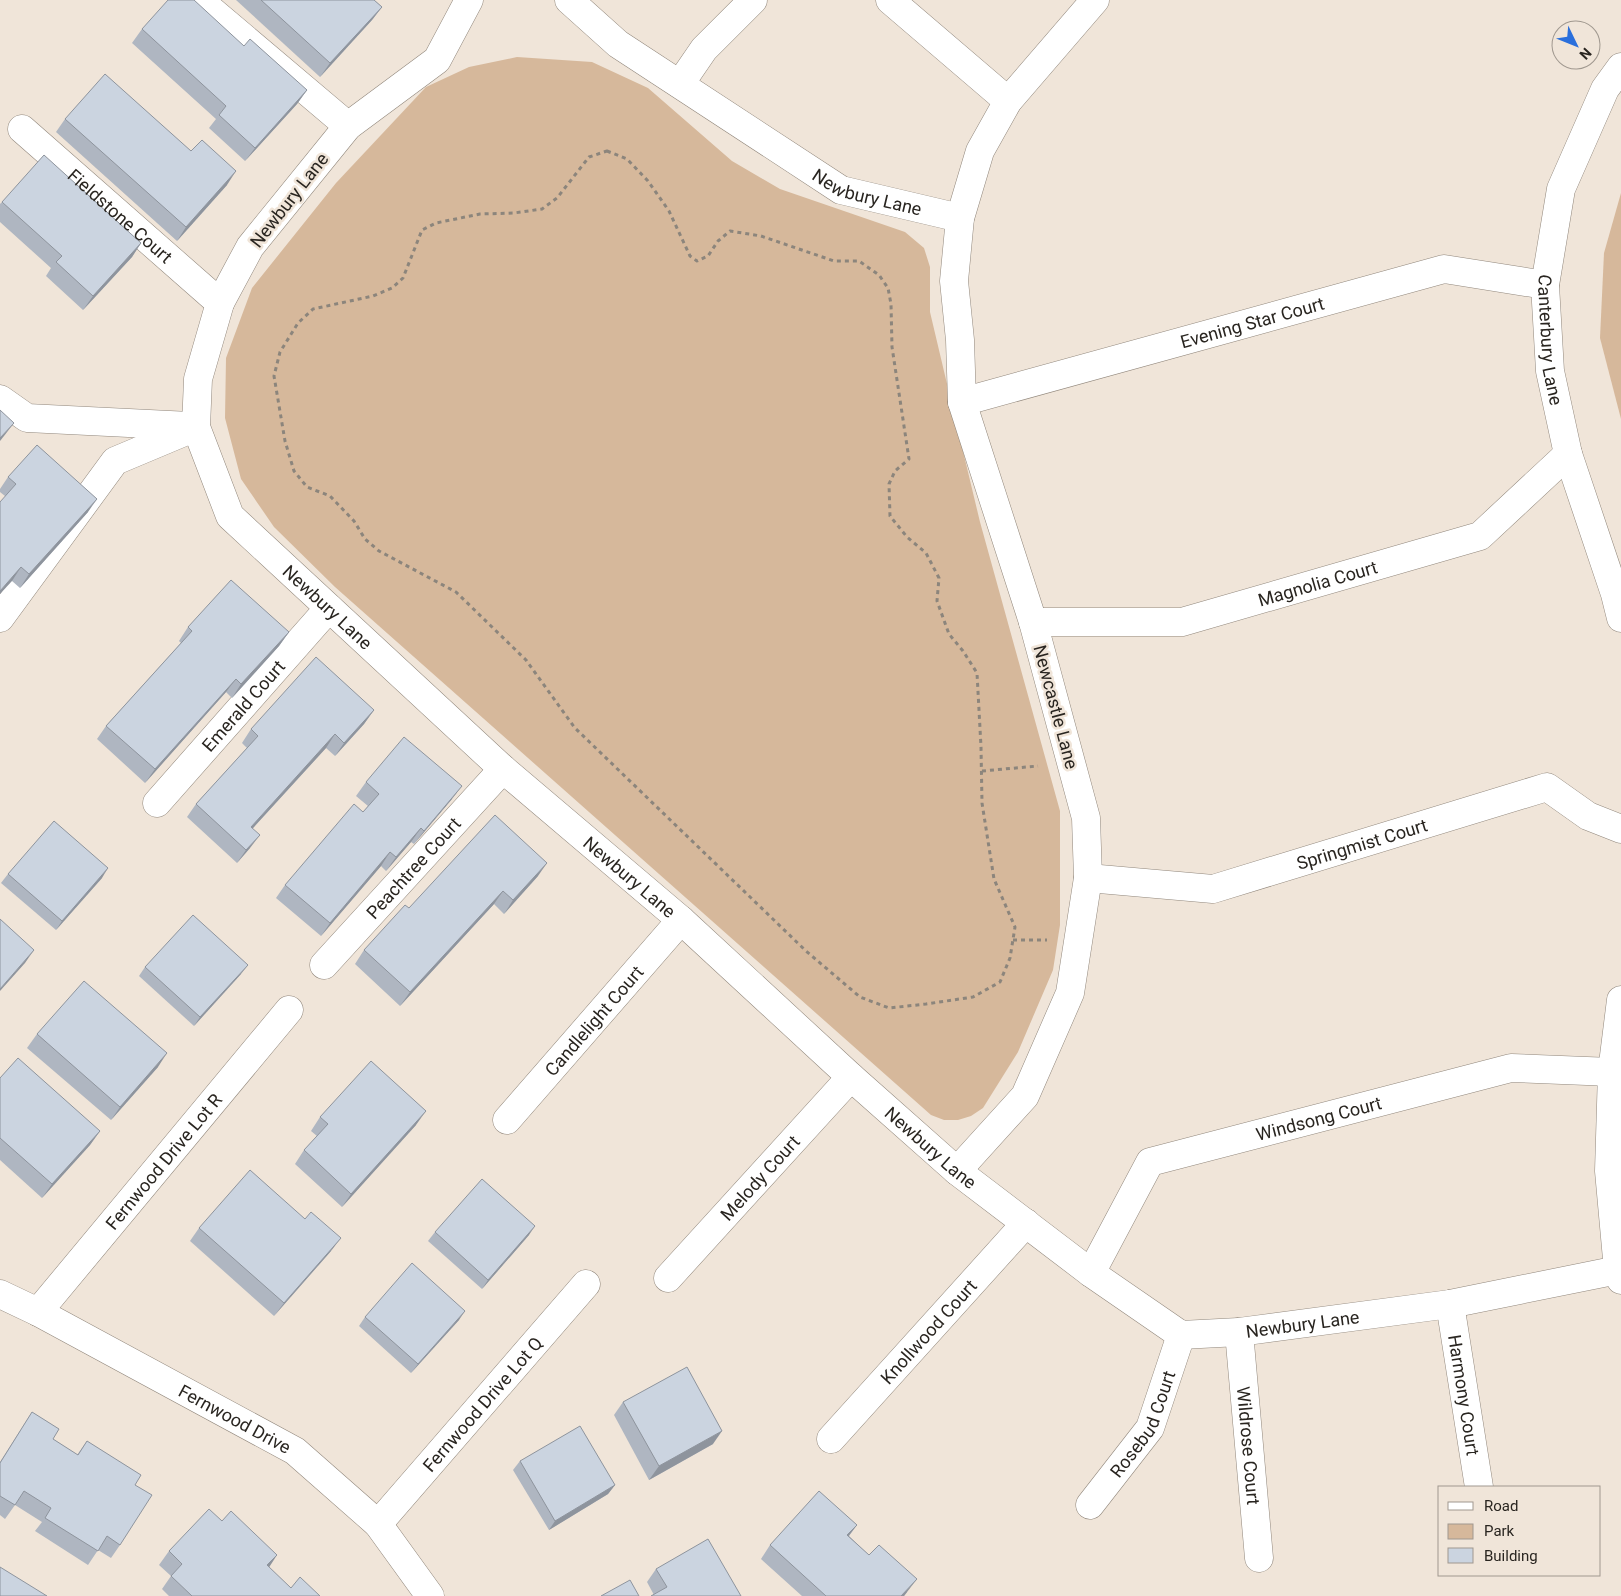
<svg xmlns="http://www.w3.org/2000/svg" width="1621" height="1596" viewBox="0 0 1621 1596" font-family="Roboto,sans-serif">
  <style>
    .green { fill: #d6b89b }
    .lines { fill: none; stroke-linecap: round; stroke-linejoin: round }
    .minor-casing { stroke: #91877c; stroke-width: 29 }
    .path { stroke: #8c857c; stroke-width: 3; stroke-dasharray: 4 4; stroke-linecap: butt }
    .minor { stroke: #fff; stroke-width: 28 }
    .wall { fill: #afb6c1 }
    .shaded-wall { fill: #8e949d }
    .building { fill: #cbd4e0; stroke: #8e949d }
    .labels { text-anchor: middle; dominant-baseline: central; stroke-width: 5; stroke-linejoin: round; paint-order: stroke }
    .street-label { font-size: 18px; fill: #292520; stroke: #f0e5d9 }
  </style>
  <rect width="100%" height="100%" fill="#f0e5d9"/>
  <!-- green -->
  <g class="green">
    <polygon points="517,57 592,62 648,88 732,161 780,189 905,232 924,248 930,267 930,312 956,422 980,522 1060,811 1060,925 1053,970 1018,1052 983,1108 971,1116 958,1120 944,1120 931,1115 335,587 274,527 241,479 225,418 226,358 252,288 336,183 426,87 469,67"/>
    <polygon points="1621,193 1621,419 1600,338 1604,253"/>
  </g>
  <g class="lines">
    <!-- minor casing -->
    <g class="minor-casing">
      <g id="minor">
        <polyline points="199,0 348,126"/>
        <path id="s1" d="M 469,0 L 437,60 L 348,126 L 250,247 L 220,303 L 198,379 L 196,427 L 230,516 L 503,769 L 681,920 L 851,1077 L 957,1171 L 1091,1273 L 1181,1335 L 1239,1332 L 1450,1304 L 1618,1270"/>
        <path id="s2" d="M 569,0 L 618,44 L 841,190 L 960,218"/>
        <polyline points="890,0 1008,101"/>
        <path id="s3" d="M 1621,67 L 1605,89 L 1561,189 L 1545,285 L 1550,371 L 1568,454 L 1615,594 L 1621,618"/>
        <polyline points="680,84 704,49 753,0"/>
        <path id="s4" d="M 22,129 L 220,303"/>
        <polyline points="0,399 27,418 190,426"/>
        <path id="s5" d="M 962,402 L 1444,269 L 1545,285"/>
        <polyline points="0,618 115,461 196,427"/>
        <path id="s6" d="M 1033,622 L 1182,622 L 1480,536 L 1568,454"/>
        <path id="s7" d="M 157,803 L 329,608"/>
        <path id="s8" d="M 1088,878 L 1213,889 L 1547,787 L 1588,816 L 1621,829"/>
        <path id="s9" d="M 324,965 L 503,769"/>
        <polyline points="1621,1000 1612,1072 1609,1171 1618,1270 1621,1280"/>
        <path id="s10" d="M 507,1120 L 681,920"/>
        <polyline points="957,1171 1025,1096 1070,993 1088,878 1086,818 1033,622 962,402 960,340 954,281 960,218 980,151 1008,101 1095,0"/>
        <path id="s11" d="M 1091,1273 L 1150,1162 L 1511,1068 L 1612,1072"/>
        <path id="s12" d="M 668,1278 L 851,1077"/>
        <path id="s13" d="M 0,1294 L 38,1312 L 295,1451 L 378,1524 L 430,1596"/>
        <path id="s14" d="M 1450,1304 L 1479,1487"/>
        <path id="s15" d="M 38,1312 L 289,1010"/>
        <path id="s16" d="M 1239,1332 L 1259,1558"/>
        <path id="s17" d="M 831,1439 L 1026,1223"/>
        <path id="s18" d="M 1090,1505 L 1150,1428 L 1181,1335"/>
        <path id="s19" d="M 378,1524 L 586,1284"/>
      </g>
    </g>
    <!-- path -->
    <g class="path">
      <polygon points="607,151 627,159 648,181 669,211 690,256 697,261 708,256 718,241 730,231 761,236 834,261 859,261 879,275 888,288 891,304 892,347 909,459 895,471 889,484 890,516 907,537 926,553 939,578 937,601 949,634 963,651 977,673 981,747 982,803 994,879 1015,927 1010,958 1000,982 973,997 926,1004 889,1008 860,997 806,951 575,728 526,660 456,592 379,551 365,539 354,521 330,496 307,487 294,471 285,441 274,376 280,352 298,323 313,309 373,296 392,288 403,278 422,230 436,223 480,214 514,213 542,209 557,198 589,157"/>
      <polyline points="982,771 1038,766"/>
      <polyline points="1013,940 1047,940"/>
    </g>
    <!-- minor -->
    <use href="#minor" class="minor"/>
  </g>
  <!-- wall -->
  <g class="wall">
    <polygon points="236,0 374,0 382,7 372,20 320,77"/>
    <polygon points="142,29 244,46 307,90 297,104 245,161 209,128 216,119 132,43"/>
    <polygon points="65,119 227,185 177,241 56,132"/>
    <polygon points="2,202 141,243 132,257 83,310 46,276 51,268 0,222 0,204"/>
    <polygon points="8,477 88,512 20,588 12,581 5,496 0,492 0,489"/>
    <polygon points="188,627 289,632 279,646 232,698 226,692 145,783 97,739 106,726 181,643 179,641"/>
    <polygon points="374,710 364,724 335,756 326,748 253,828 250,848 237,863 187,817 196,804 247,748 242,743 251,729"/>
    <polygon points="366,782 452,799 414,844 411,842 386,871 381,866 321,936 276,898 285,885 363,812 368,806 356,796"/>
    <polygon points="8,874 102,878 56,930 1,883"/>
    <polygon points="538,876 504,914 494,904 400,1006 355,964 364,950 409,908"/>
    <polygon points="145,967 241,974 194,1026 139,976"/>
    <polygon points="37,1034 158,1067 111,1120 27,1048"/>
    <polygon points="0,1078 100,1131 90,1145 42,1198 0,1160"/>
    <polygon points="320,1117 416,1125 342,1207 295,1164 304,1150 317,1136 311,1131"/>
    <polygon points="305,1219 331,1251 274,1316 190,1241 199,1228"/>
    <polygon points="435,1232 529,1235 482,1289 428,1241"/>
    <polygon points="365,1317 459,1320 411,1373 359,1326"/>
    <polygon points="623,1402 713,1444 649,1480 614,1415"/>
    <polygon points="32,1412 53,1439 77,1455 87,1441 135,1485 120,1545 111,1558 98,1550 88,1565 35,1531 42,1522 15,1505 5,1519 0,1515 0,1462"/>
    <polygon points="520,1461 615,1485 608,1494 549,1530 513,1470"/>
    <polygon points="857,1525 849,1536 907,1592 904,1596 802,1596 761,1559 770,1545"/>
    <polygon points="169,1551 291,1588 320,1596 169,1596 162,1589 171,1576 159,1565"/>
    <polygon points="656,1569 741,1596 654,1595 647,1582"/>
  </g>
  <!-- shaded-wall -->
  <g class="shaded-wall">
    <polygon points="382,7 372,20 320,77 330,63"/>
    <polygon points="307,90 297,104 245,161 255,148"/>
    <polygon points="236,171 227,185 177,241 186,227"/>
    <polygon points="141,243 132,257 83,310 93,296"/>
    <polygon points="14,423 4,436 0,441 0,438"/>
    <polygon points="97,499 88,512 20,588 29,574"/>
    <polygon points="21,567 12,581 0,594 0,591"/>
    <polygon points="289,632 279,646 232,698 241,684"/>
    <polygon points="236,679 226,692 145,783 155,769"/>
    <polygon points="374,710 364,724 335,756 344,743"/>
    <polygon points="335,734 326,748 242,840 251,827"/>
    <polygon points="462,786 452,799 414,844 424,831"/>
    <polygon points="421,828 411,842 386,871 396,857"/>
    <polygon points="260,835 250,848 237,863 246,850"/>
    <polygon points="390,852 381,866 321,936 330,923"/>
    <polygon points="547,863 538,876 504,914 513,900"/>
    <polygon points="108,868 102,878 56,930 62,921"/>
    <polygon points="503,891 494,904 400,1006 410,992"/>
    <polygon points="34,950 25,963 0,991 0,989"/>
    <polygon points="248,965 241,974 194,1026 200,1017"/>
    <polygon points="167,1053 158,1067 111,1120 120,1107"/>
    <polygon points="426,1111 416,1125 342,1207 351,1194"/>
    <polygon points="100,1131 90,1145 42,1198 52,1184"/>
    <polygon points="535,1226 529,1235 482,1289 488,1280"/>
    <polygon points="341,1238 331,1251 274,1316 284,1303"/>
    <polygon points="465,1311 459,1320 411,1373 418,1364"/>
    <polygon points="722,1431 713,1444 649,1480 659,1466"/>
    <polygon points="615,1485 608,1494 549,1530 555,1521"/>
    <polygon points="857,1525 847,1538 847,1535"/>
    <polygon points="277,1555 268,1569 267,1565"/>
    <polygon points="917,1579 904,1596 901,1596"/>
  </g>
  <!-- building -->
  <g class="building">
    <polygon points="168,0 194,0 244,46 250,39 307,90 255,148 219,115 226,106 142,29"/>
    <polygon points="261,0 374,0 382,7 330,63"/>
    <polygon points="105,74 191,151 202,140 236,171 186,227 65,119"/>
    <polygon points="44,155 141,243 93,296 56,262 62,256 2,202"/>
    <polygon points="0,410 14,423 0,438"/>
    <polygon points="37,445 97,499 29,574 21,567 0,591 0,502 16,484 8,477"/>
    <polygon points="231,580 289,632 241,684 236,679 155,769 106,726 192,631 188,627"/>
    <polygon points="316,657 374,710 344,743 335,734 251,827 260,835 246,850 196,804 258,736 251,729"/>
    <polygon points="404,737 462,786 424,831 421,828 396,857 390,852 330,923 285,885 354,804 363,812 379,794 366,782"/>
    <polygon points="495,815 547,863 513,900 503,891 410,992 364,950 405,905 409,908"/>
    <polygon points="54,821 108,868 62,921 8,874"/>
    <polygon points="193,915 248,965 200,1017 145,967"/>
    <polygon points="0,919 34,950 0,989"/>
    <polygon points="84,981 167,1053 120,1107 37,1034"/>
    <polygon points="18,1058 100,1131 52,1184 0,1138 0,1078"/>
    <polygon points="371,1061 426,1111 351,1194 304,1150 328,1124 320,1117"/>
    <polygon points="250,1170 305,1219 311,1212 341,1238 284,1303 199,1228"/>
    <polygon points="482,1179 535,1226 488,1280 435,1232"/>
    <polygon points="412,1263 465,1311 418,1364 365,1317"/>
    <polygon points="687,1367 722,1431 659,1466 623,1402"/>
    <polygon points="32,1412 59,1429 53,1439 78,1455 87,1441 141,1475 135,1485 152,1495 120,1545 107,1536 98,1551 45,1518 51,1508 24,1491 15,1505 0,1496 0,1463"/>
    <polygon points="580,1426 615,1485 555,1521 520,1461"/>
    <polygon points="819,1491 857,1525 847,1535 869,1555 879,1545 917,1579 901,1596 826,1596 770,1545"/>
    <polygon points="209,1509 222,1521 231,1511 277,1555 267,1565 291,1588 300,1577 320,1596 192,1596 171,1576 182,1564 169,1551"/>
    <polygon points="708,1539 741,1596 651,1596 667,1587 656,1569"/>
    <polygon points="0,1567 47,1596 0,1596"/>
    <polygon points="630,1580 639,1596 601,1596"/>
  </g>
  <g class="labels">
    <!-- street labels -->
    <g class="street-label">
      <text stroke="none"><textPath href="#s2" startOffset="358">Newbury Lane</textPath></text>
      <text transform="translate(289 200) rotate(-52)">Newbury Lane</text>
      <text stroke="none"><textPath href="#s4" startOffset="131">Fieldstone Court</textPath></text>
      <text stroke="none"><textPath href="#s5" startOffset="301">Evening Star Court</textPath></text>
      <text stroke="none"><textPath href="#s3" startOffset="289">Canterbury Lane</textPath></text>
      <text stroke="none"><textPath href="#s6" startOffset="290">Magnolia Court</textPath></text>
      <text stroke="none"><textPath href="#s1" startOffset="754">Newbury Lane</textPath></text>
      <text stroke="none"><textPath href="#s7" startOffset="130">Emerald Court</textPath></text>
      <text transform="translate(1056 707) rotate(75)">Newcastle Lane</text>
      <text stroke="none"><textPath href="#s8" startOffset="281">Springmist Court</textPath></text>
      <text stroke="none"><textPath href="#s9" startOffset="132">Peachtree Court</textPath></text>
      <text stroke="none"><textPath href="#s1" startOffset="1159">Newbury Lane</textPath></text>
      <text stroke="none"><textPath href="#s10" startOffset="132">Candlelight Court</textPath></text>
      <text stroke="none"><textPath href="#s11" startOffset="300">Windsong Court</textPath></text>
      <text stroke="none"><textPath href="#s1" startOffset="1564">Newbury Lane</textPath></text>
      <text stroke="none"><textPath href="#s15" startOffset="196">Fernwood Drive Lot R</textPath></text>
      <text stroke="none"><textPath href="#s12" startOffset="136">Melody Court</textPath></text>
      <text stroke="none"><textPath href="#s1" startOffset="1999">Newbury Lane</textPath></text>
      <text stroke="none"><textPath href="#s17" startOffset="145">Knollwood Court</textPath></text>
      <text stroke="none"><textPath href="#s14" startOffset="92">Harmony Court</textPath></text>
      <text stroke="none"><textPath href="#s19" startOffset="159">Fernwood Drive Lot Q</textPath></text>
      <text stroke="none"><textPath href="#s13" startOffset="266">Fernwood Drive</textPath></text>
      <text stroke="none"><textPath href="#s18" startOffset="98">Rosebud Court</textPath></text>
      <text stroke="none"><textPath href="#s16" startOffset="114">Wildrose Court</textPath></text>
    </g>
  </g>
  <!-- legend -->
  <rect x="1438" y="1486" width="162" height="90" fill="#f0e5d9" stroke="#a0988f"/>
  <rect x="1448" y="1502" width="25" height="8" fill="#ffffff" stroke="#a0988f"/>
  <text x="1484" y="1511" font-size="15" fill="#292520">Road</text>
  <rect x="1448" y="1524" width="25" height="15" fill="#d6b89b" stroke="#a0988f"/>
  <text x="1484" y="1536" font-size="15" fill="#292520">Park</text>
  <rect x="1448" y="1548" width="25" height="15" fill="#cbd4e0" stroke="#a0988f"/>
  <text x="1484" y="1561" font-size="15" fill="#292520">Building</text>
  <!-- north arrow -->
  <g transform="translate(1576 45) rotate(133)"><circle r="24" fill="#f0e5d9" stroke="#a0988f"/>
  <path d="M0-4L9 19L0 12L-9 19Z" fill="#2a6fdc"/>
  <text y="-8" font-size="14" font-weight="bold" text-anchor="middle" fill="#292520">N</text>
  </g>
</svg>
